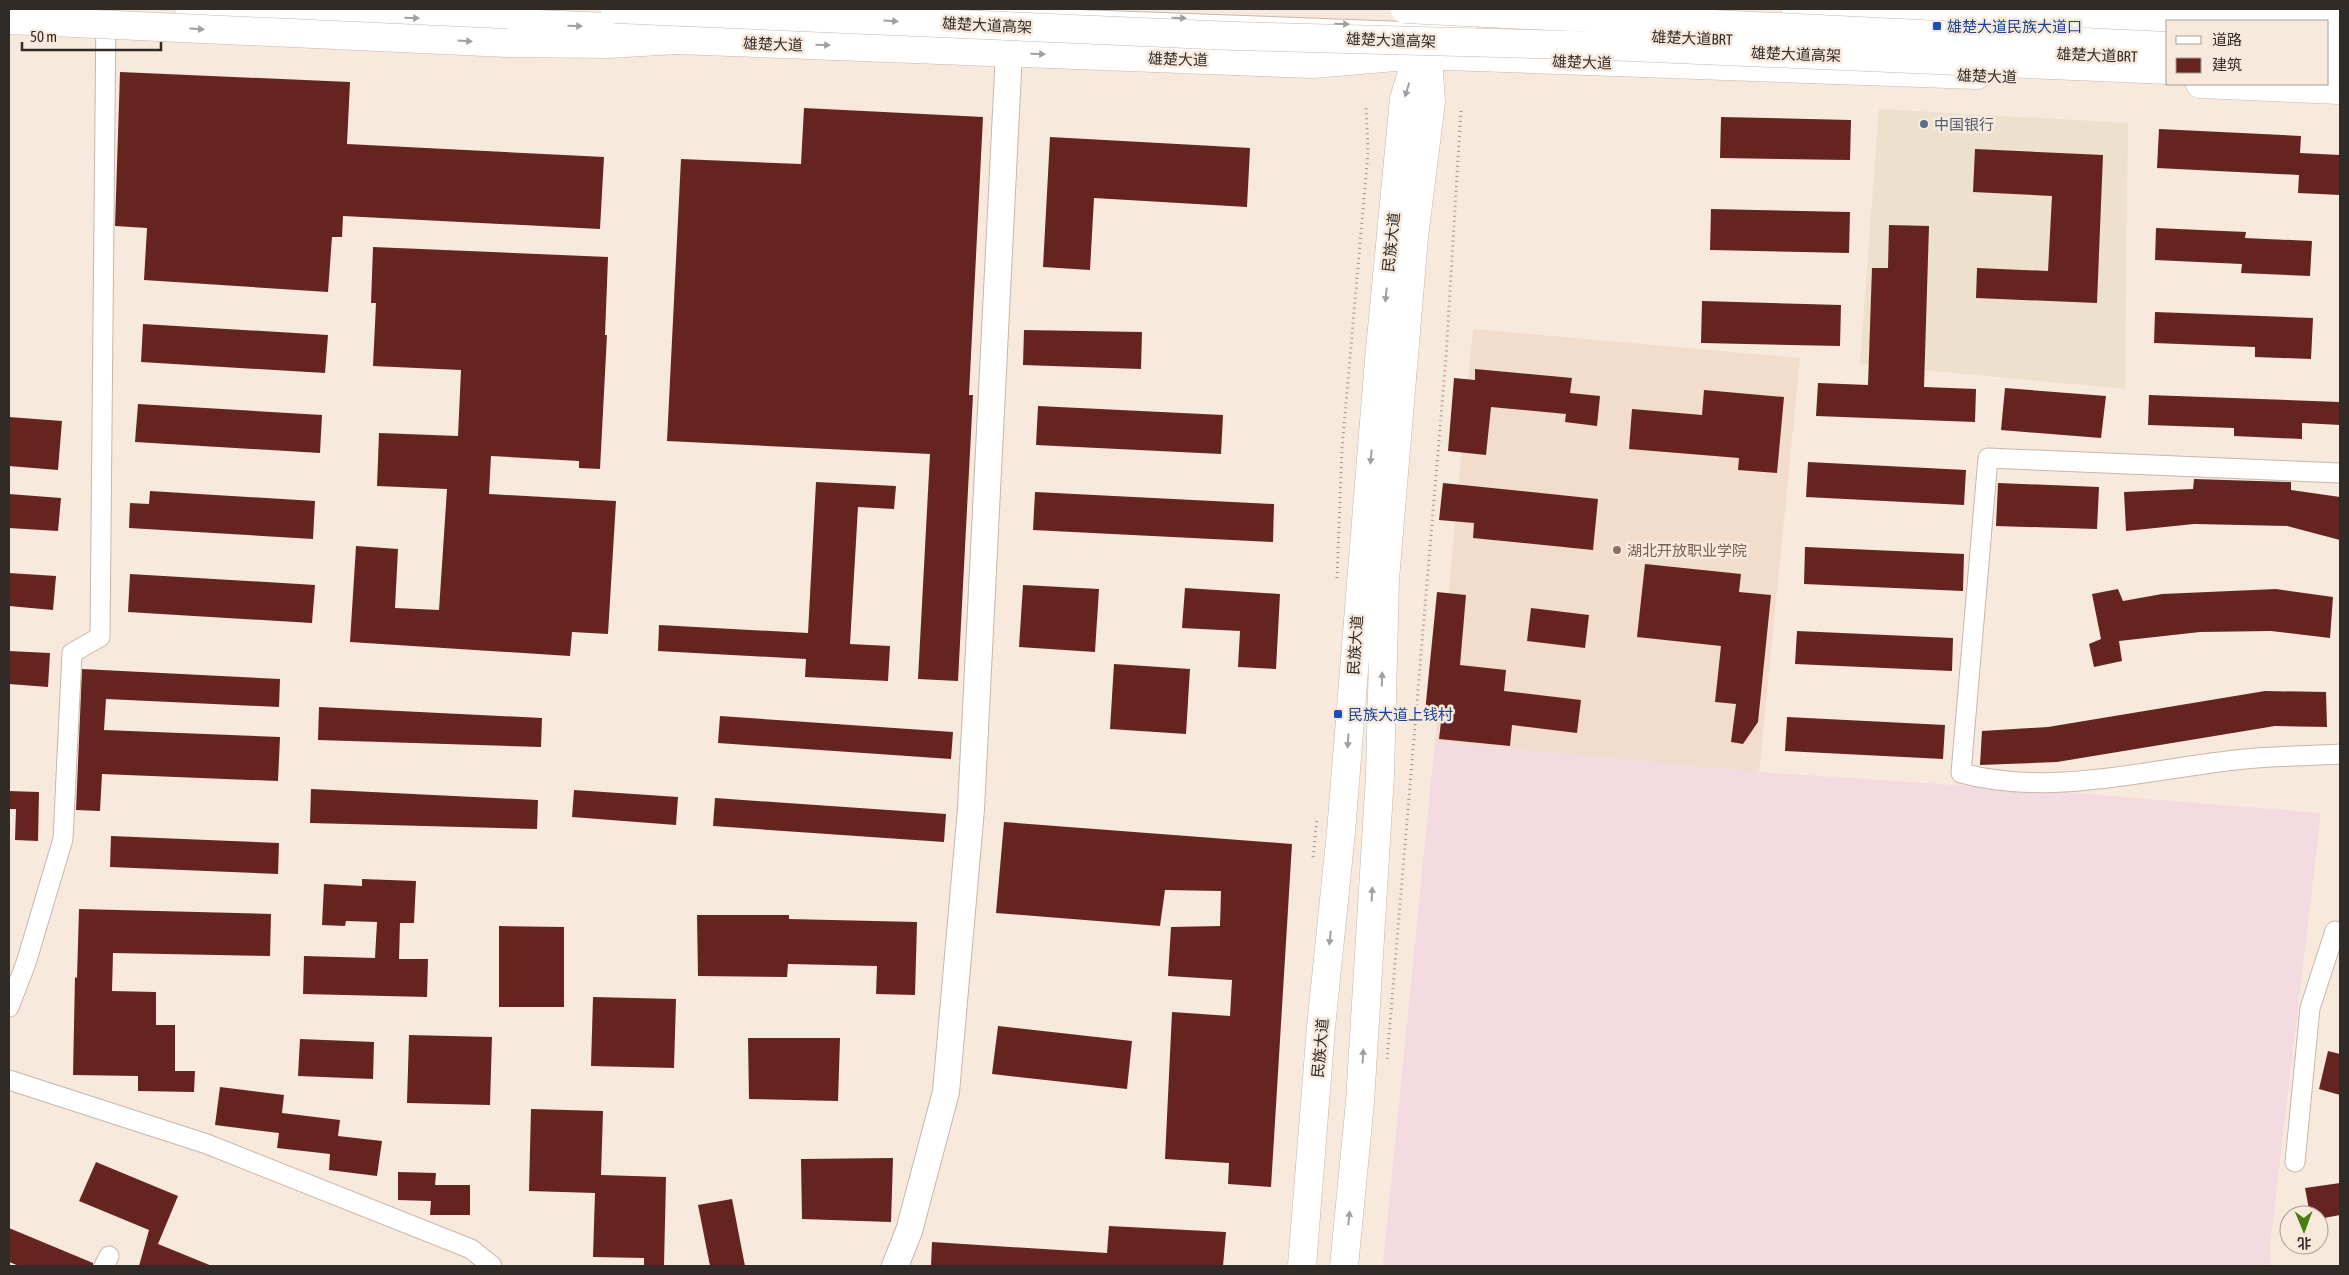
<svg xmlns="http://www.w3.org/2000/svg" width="2349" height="1275" viewBox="0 0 2349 1275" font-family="'Asap Condensed','Noto Sans SC',sans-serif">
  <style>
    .commercial { fill: #ede0cc }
    .industrial { fill: #f4dae1 }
    .built { fill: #f2dccc }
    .building { fill: #662421 }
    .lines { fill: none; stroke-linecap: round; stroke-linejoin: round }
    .lane-casing { stroke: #c6b7ac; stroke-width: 11 }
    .street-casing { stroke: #c6b7ac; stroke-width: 21 }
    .secondary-casing { stroke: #c6b7ac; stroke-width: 28 }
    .primary-casing { stroke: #c6b7ac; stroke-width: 29 }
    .highway-casing { stroke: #c6b7ac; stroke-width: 29 }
    .path { stroke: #9e938b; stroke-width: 3; stroke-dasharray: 1 4; stroke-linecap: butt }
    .lane { stroke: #fff; stroke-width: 9 }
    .street { stroke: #fff; stroke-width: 19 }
    .secondary { stroke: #fff; stroke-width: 26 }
    .primary { stroke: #fff; stroke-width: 28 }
    .highway { stroke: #fff; stroke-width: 28 }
    .highway-bridge-casing { stroke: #c6b7ac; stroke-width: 29; stroke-linecap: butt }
    .highway-bridge { stroke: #fff; stroke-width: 28 }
    .oneway { fill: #a2a09e }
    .transit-dot { fill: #1a4fb4; stroke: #f8e9dd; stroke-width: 2 }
    .service-dot { fill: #5c6f8a; stroke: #f8e9dd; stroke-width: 2 }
    .education-dot { fill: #8d6e63; stroke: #f8e9dd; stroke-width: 2 }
    .labels { text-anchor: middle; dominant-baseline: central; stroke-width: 5; stroke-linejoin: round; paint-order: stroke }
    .street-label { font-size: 15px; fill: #312b27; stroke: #f8e9dd }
    .transit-label { font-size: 15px; fill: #164399; stroke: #f8e9dd; text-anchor: start }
    .service-label { font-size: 15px; fill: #4e5e75; stroke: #f8e9dd; text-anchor: start }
    .education-label { font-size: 15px; fill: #785e54; stroke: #f8e9dd; text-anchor: start }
  </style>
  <rect width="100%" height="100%" fill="#f8e9dd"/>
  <!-- commercial -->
  <polygon class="commercial" points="1879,109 2128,123 2125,389 1860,364"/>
  <!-- industrial -->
  <polygon class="industrial" points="1435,742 1759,772 2061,792 2321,813 2270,1246 2271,1266 1383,1266"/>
  <!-- built -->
  <polygon class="built" points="1473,329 1800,358 1759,772 1435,742"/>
  <!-- building -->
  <g class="building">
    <polygon points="120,72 350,82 347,144 604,157 600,229 343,216 342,237 332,237 328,292 144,280 147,228 115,226"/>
    <polygon points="804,108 983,117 969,395 973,395 958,681 918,679 930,454 667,441 681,159 801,164"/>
    <polygon points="1721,117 1851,120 1850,160 1720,158"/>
    <polygon points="2159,129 2301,136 2300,153 2340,155 2340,195 2298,193 2299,175 2157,168"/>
    <polygon points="1050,137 1250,148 1247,207 1094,198 1090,270 1043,267"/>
    <polygon points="1975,149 2103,155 2097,303 1976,298 1977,268 2048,271 2052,196 1973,192"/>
    <polygon points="1711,209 1850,212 1849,253 1710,250"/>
    <polygon points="1889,225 1929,226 1924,387 1976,389 1975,422 1816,416 1818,383 1868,385 1872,268 1888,268"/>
    <polygon points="2156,228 2246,232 2245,238 2312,241 2310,276 2241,273 2242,264 2155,260"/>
    <polygon points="373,247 608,257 605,335 607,335 600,469 579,468 579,461 491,456 489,494 616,501 608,634 572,632 570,656 350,642 356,546 398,549 395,608 439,610 447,489 377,486 379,433 458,436 461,370 373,366 376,303 371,303"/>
    <polygon points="1702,301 1841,305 1840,346 1701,343"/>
    <polygon points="2155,312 2313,318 2311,359 2255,357 2255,347 2154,343"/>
    <polygon points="143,324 328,335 325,373 141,362"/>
    <polygon points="1024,330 1142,332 1141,369 1023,365"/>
    <polygon points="1475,369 1572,378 1570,393 1600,396 1597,426 1565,422 1566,414 1491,407 1486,455 1448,451 1454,378 1475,380"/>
    <polygon points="2005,388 2106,396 2101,438 2001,430"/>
    <polygon points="1704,390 1784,397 1777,473 1738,470 1739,458 1629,449 1632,409 1702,415"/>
    <polygon points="2149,395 2340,402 2340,425 2302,423 2302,439 2234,436 2234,428 2148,425"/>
    <polygon points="138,404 322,415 320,453 135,442"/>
    <polygon points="1038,406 1223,415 1221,454 1036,445"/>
    <polygon points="9,417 62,421 58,470 9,466"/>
    <polygon points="1808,462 1966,470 1964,505 1806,497"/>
    <polygon points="2194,479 2291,482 2291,490 2340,497 2340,540 2287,526 2194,524 2126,531 2124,492 2193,489"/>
    <polygon points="816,482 896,486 894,509 858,507 850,644 890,646 888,681 805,677 806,659 658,651 659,625 808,633"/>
    <polygon points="1443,483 1598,499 1593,550 1473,538 1474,523 1439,520"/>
    <polygon points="1998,483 2099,487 2097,529 1996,526"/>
    <polygon points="150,491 315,501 313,539 129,528 130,503 149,504"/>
    <polygon points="1035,492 1274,504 1273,542 1033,530"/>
    <polygon points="9,494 61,498 58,531 9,528"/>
    <polygon points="1805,547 1964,554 1963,591 1804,584"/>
    <polygon points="1645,564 1741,574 1739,592 1771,595 1758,722 1743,744 1731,742 1736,704 1715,702 1721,646 1637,637"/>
    <polygon points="9,573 56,576 53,610 9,606"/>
    <polygon points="130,574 315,585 312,623 128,612"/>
    <polygon points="1023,585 1099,589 1095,652 1019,647"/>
    <polygon points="1185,588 1280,594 1276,669 1238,667 1240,631 1182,628"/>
    <polygon points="2118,589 2123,601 2162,594 2276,589 2333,597 2330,638 2271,631 2200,632 2119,641 2122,661 2094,667 2089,644 2101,639 2092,594"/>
    <polygon points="1437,592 1466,595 1460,665 1506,670 1504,691 1581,700 1577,733 1512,725 1510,746 1439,739 1442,713 1425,712"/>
    <polygon points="1531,608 1589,615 1585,648 1527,641"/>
    <polygon points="1797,631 1953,638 1952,671 1795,664"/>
    <polygon points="9,651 50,653 48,687 9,684"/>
    <polygon points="1114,664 1190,669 1186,734 1110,729"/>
    <polygon points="82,669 280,679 279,707 106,699 104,730 280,737 278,781 102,774 100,811 76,810"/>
    <polygon points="2265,691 2326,692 2327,727 2275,726 2057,762 1980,765 1982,731 2048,727"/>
    <polygon points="319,707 542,718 541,747 318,740"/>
    <polygon points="720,716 953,732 951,759 718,743"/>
    <polygon points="1787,717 1945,725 1943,759 1785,751"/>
    <polygon points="311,789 538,800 537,829 310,823"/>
    <polygon points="574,790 678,797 676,825 572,817"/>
    <polygon points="9,791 39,792 38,841 15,840 16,809 9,809"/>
    <polygon points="715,798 946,814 944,842 713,826"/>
    <polygon points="1004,822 1292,844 1271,1187 1228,1184 1229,1163 1165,1159 1172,1012 1230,1016 1232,980 1168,976 1171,927 1220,926 1221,891 1165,890 1160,926 996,913"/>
    <polygon points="111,836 279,843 278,874 110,867"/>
    <polygon points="362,879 416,881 414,923 400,923 399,959 428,959 427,997 303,994 304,956 375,958 377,922 346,921 345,926 322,925 324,884 362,886"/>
    <polygon points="79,909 271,914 270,956 113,953 112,991 156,992 156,1025 175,1025 175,1071 195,1071 194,1092 138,1091 138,1076 73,1075 75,977 77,978"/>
    <polygon points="697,915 789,915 789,919 917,922 915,995 876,994 877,966 788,964 787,977 698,976"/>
    <polygon points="499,926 564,927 564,1007 499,1007"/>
    <polygon points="593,997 676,999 674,1068 591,1066"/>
    <polygon points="998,1026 1132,1041 1127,1089 992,1074"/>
    <polygon points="409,1035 492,1037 490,1105 407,1103"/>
    <polygon points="748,1038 840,1038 838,1101 749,1099"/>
    <polygon points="300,1039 374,1042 373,1079 298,1076"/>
    <polygon points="2328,1051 2340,1054 2340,1095 2319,1089"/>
    <polygon points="220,1087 284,1095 282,1113 340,1120 338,1136 382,1141 377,1176 329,1170 330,1154 277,1148 279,1133 215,1125"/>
    <polygon points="531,1109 603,1111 601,1175 666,1177 664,1266 644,1266 644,1258 593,1257 595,1193 529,1191"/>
    <polygon points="893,1158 891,1222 802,1219 801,1159"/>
    <polygon points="96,1162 178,1196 158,1244 212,1266 139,1266 149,1230 79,1201"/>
    <polygon points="398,1172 436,1173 435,1185 470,1185 470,1215 430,1215 431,1201 398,1200"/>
    <polygon points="2340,1183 2340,1215 2319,1219 2319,1215 2310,1215 2305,1188"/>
    <polygon points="732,1199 745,1266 710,1266 698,1205"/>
    <polygon points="1109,1226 1226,1232 1223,1266 931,1266 932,1242 1107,1253"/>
    <polygon points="9,1228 93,1263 93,1266 19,1266 9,1262"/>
  </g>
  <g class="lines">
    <!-- lane casing -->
    <g class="lane-casing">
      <polyline id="lane" points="929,9 1473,29"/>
    </g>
    <!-- street casing -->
    <g class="street-casing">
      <g id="street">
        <path d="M 2340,473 L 1988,458 L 1961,773 C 2054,798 2152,768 2245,759 C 2277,756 2309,756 2340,754"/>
        <polyline points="9,1007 26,963 63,839 72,653 100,637 106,9"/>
        <polyline points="9,1080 207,1144 471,1249 492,1266"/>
        <polyline points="2295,1162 2310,1008 2335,931"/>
        <polyline points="104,1266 109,1256"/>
      </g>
    </g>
    <!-- secondary casing -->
    <g class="secondary-casing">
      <polyline id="secondary" points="895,1266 909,1231 946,1092 971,809 1009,52"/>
    </g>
    <!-- primary casing -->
    <g class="primary-casing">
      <g id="primary">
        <polyline points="189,9 608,27 677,40 1313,64 1418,55 1977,75"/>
        <polyline points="1989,23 2168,32"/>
        <polyline points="2328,40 2340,40"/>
        <polyline points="2200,84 2340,90"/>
        <polyline points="1302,1266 1321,1027 1341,832 1379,360 1404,99 1431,9"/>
        <polyline points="1344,1266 1360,1102 1380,775 1385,579 1414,237 1431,102 1427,44"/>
      </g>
    </g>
    <!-- highway casing -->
    <g class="highway-casing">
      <g id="highway">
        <polyline points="1795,15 2044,11 2340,20"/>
        <polyline points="507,43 608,44 677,40"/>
        <polyline points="2328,54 2340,54"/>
        <polyline points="2328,77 2340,77"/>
      </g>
    </g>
    <!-- path -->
    <g class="path">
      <polyline points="1337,578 1342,449 1368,152 1366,105"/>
      <polyline points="1313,857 1317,818"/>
      <polyline points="1387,1059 1446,357 1461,110"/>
    </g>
    <!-- lane -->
    <use href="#lane" class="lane"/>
    <!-- street -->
    <use href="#street" class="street"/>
    <!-- secondary -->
    <use href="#secondary" class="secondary"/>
    <!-- primary -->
    <use href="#primary" class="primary"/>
    <!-- highway -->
    <use href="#highway" class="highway"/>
    <!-- highway-bridge casing -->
    <g class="highway-bridge-casing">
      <g id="highway-bridge">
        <polyline points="615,9 1233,36 1606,46 2168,70"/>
        <polyline points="1405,9 2168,46"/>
        <polyline points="9,20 507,43"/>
      </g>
    </g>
    <!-- highway-bridge -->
    <use href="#highway-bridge" class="highway-bridge"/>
  </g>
  <!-- one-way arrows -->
  <defs><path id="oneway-solid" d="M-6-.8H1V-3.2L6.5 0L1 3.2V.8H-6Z" transform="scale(1.25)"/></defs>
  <g class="oneway">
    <use href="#oneway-solid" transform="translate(412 18) rotate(2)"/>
    <use href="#oneway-solid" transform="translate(1179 18) rotate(2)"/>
    <use href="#oneway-solid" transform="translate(891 21) rotate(3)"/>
    <use href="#oneway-solid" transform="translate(1342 24) rotate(2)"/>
    <use href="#oneway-solid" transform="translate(575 26) rotate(2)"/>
    <use href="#oneway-solid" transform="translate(197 29) rotate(3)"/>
    <use href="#oneway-solid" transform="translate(465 41) rotate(3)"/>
    <use href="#oneway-solid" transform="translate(823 45) rotate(2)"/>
    <use href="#oneway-solid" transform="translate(1038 54) rotate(2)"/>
    <use href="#oneway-solid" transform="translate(1407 90) rotate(107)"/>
    <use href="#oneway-solid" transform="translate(1386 295) rotate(96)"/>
    <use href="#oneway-solid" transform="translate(1371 457) rotate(95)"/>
    <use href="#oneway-solid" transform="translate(1382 679) rotate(-88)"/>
    <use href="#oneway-solid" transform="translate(1348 741) rotate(94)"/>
    <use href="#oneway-solid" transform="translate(1372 894) rotate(-87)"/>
    <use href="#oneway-solid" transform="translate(1330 938) rotate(96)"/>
    <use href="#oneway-solid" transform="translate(1363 1056) rotate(-87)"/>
    <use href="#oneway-solid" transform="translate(1349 1218) rotate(-84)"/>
  </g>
  <!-- markers -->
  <g class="transit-dot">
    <rect x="1932" y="21" width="10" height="10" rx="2.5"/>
    <rect x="1333" y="709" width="10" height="10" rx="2.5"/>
  </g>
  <circle class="service-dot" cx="1924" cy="124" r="5"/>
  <circle class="education-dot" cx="1617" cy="550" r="5"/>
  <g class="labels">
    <!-- street labels -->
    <g class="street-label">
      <text transform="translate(987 25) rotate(3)">雄楚大道高架</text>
      <text transform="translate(1692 38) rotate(2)">雄楚大道BRT</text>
      <text transform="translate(1391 40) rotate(2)">雄楚大道高架</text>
      <text transform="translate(773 44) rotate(2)">雄楚大道</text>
      <text transform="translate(1796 54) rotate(2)">雄楚大道高架</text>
      <text transform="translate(2097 55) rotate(2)">雄楚大道BRT</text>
      <text transform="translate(1178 59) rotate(2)">雄楚大道</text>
      <text transform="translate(1582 62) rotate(2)">雄楚大道</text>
      <text transform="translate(1987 76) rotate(2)">雄楚大道</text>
      <text transform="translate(1391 242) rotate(-84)">民族大道</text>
      <text transform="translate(1355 645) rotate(-86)">民族大道</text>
      <text transform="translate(1320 1048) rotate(-85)">民族大道</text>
    </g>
    <!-- transit labels -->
    <g class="transit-label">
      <text x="1947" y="26">雄楚大道民族大道口</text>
      <text x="1348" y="714">民族大道上钱村</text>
    </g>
    <!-- service labels -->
    <g class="service-label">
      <text x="1934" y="124">中国银行</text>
    </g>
    <!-- education labels -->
    <g class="education-label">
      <text x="1627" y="550">湖北开放职业学院</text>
    </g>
  </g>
  <!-- border -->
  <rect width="2349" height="1275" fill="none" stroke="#312b27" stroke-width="20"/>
  <!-- legend -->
  <rect x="2166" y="20" width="162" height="65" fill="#f8e9dd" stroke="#a89d94"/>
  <rect x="2176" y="36" width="25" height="8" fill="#ffffff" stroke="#a89d94"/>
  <text x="2212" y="45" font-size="15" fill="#312b27">道路</text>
  <rect x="2176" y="58" width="25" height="15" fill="#662421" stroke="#a89d94"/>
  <text x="2212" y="70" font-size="15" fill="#312b27">建筑</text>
  <!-- north arrow -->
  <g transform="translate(2304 1230) rotate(179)"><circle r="24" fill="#f8e9dd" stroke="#a89d94"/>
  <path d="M0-4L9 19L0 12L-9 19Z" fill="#497e11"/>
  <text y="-8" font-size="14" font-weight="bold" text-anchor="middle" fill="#312b27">北</text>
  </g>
  <!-- scale -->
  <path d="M22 42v8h139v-8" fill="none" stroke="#312b27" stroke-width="2.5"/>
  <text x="30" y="42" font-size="15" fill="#312b27" stroke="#f8e9dd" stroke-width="4" paint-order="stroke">50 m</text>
</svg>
